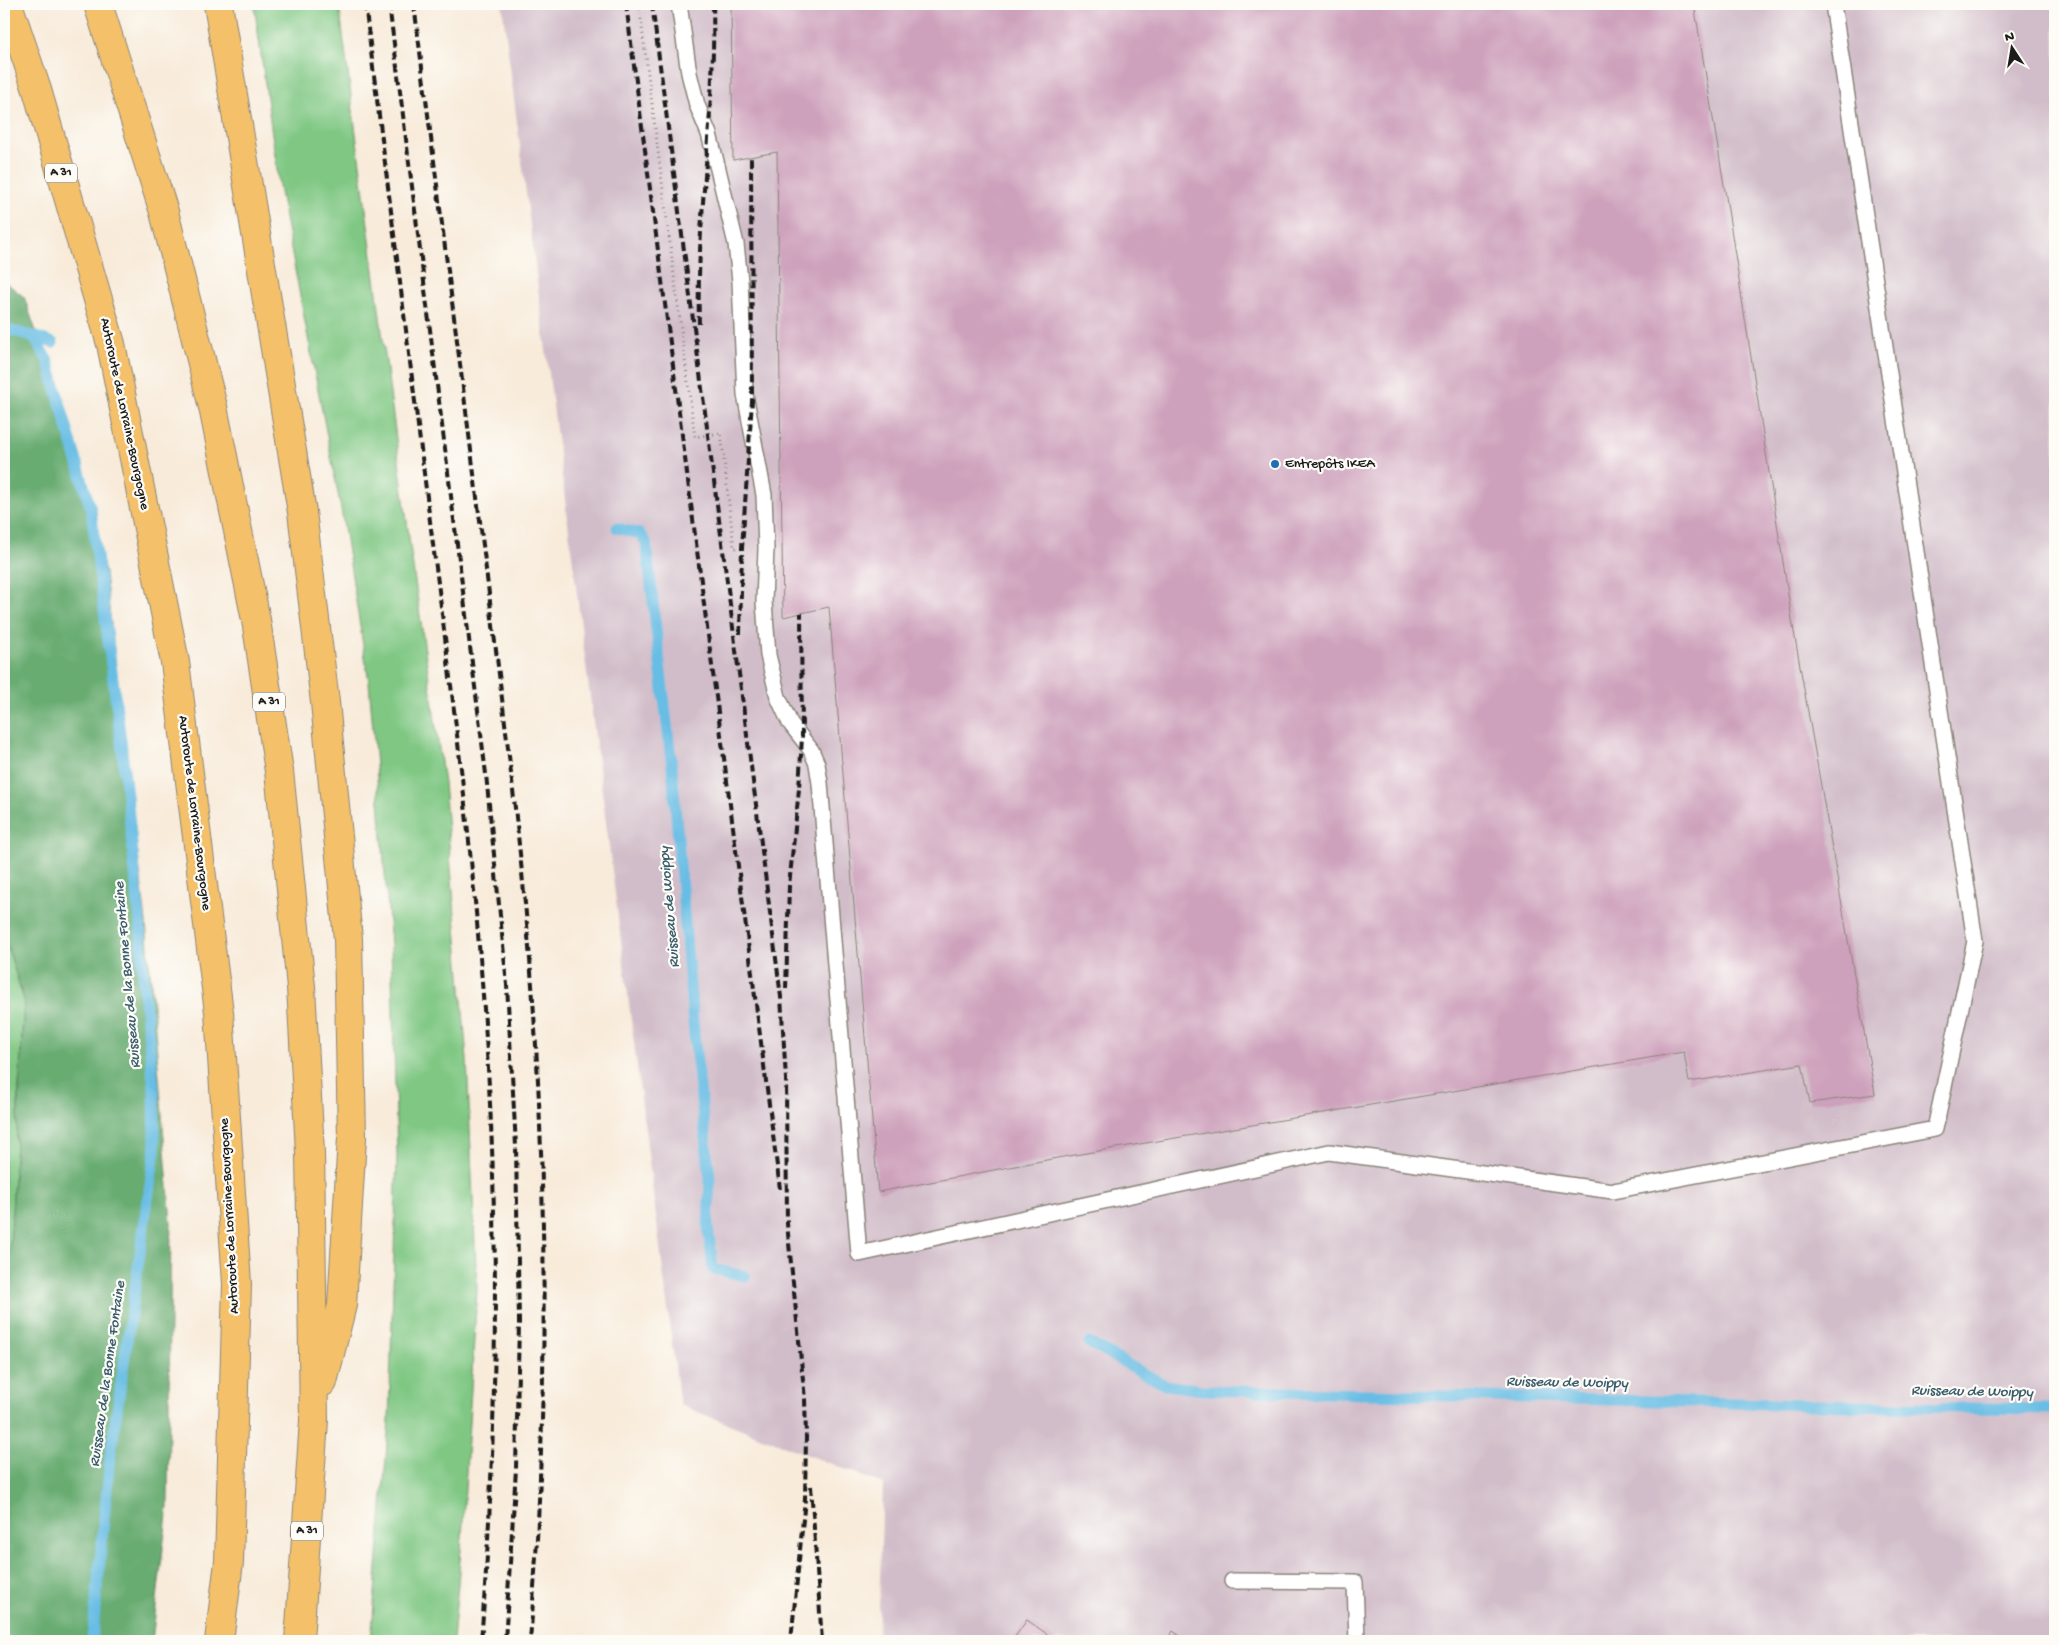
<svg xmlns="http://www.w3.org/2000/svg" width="2059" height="1645" viewBox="0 0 2059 1645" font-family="'Gochi Hand',sans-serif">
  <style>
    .industrial { fill: #d1bdc9 }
    .green { fill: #7fc783; stroke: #4e7250 }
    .forest { fill: #67ac71; stroke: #426446 }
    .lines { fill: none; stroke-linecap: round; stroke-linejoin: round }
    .stream { stroke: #68bde4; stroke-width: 11 }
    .building { fill: #cda0bb }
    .lane-casing { stroke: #8a847b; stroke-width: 18 }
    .highway-casing { stroke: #8a847b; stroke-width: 30 }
    .path { stroke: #8a847b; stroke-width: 3; stroke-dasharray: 1 4; stroke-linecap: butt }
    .lane { stroke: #fff; stroke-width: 15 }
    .highway { stroke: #f4c16a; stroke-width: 28 }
    .rail { stroke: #1c1c1c; stroke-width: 4; stroke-dasharray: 8 4; stroke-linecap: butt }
    .poi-dot { fill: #1f6fb2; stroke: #fdfcf7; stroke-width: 2 }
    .labels { text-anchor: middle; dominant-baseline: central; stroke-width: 4.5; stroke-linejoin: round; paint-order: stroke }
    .shield { fill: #fdfcf7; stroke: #605f5e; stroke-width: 1 }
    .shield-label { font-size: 12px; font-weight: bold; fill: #1c1c1c }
    .street-label { font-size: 14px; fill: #1c1c1c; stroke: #fdfcf7 }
    .poi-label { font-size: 14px; fill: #1c1c1c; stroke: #fdfcf7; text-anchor: start }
    .water-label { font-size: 15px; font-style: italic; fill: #3a5c6c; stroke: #fdfcf7 }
  </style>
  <rect width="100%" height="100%" fill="#fdfcf7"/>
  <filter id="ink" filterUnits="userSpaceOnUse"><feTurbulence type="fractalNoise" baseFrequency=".02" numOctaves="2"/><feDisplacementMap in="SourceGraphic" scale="10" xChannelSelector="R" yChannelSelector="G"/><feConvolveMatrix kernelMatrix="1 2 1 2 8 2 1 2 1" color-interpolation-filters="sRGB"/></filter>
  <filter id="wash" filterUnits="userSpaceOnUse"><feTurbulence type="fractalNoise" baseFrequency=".0096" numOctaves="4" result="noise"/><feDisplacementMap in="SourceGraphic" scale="20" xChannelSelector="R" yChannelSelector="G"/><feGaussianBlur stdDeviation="1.12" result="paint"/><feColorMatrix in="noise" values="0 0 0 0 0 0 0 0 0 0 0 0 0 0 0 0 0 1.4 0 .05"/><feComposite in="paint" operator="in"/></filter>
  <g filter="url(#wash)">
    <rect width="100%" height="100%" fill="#f8ebda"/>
    <!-- industrial -->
    <polygon class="industrial" points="502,4 2055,4 2055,1641 878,1641 883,1484 680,1405"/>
    <!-- green -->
    <g class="green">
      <polygon points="254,4 339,4 412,560 444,783 467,1059 477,1290 462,1538 453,1641 371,1641 389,1420 397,1154 391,945 369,682 341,509 280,192"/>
      <polygon points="4,935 24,1000 4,1354"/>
    </g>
    <!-- forest -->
    <polygon class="forest" points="4,281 24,297 79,453 105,573 146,922 171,1222 168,1507 152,1641 4,1641 4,1354 24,1000 4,935"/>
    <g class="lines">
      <!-- stream -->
      <g class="stream">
        <polyline points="4,329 33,336"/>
        <polyline points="53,343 33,336 48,361 91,510 122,749 140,920 144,991 154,1089 155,1151 110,1458 92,1641"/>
        <polyline points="617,528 640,534 646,542 672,767 694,1034 710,1179 708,1226 713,1269 745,1276"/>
        <polyline points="1089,1343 1165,1385 1203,1390 1894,1407 2055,1409"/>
      </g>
    </g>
    <g id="blocks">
      <!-- building -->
      <g class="building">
        <polygon points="731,4 1694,4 1726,197 1793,626 1875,1094 1810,1103 1802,1064 1689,1082 1684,1052 1057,1158 878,1192 829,607 783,617 777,152 733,160"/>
        <polygon points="1027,1620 1057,1641 1012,1641"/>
        <polygon points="1173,1631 1187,1641 1166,1641"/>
      </g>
    </g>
  </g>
  <g filter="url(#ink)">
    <use href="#blocks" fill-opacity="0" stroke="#8a847b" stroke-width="1"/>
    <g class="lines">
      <!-- lane casing -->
      <g class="lane-casing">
        <g id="lane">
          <polyline points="679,4 689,73 697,105 709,134 718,169 736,244 740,281 745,394 764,495 766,548 764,602 768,655 778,697 790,723 811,750 817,764 820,783 859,1254 1329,1152 1613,1191 1935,1129 1975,941 1833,4"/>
          <polyline points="1232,1581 1355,1582 1357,1641"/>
        </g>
      </g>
      <!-- highway casing -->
      <g class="highway-casing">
        <g id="highway">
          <polyline points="8,4 37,90 111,344 175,662 219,1012 237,1284 229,1562 219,1641"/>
          <polyline points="98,4 164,212 213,407 256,620 279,771 301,987 310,1152 314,1420 299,1641"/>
          <polyline points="218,4 302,512 325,702 348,939 352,1138 342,1305 323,1382"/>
        </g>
      </g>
      <!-- path -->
      <polyline class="path" points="639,4 695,437 721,433 734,548 741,548"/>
      <!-- lane -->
      <use href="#lane" class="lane"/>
      <!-- highway -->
      <use href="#highway" class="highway"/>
      <!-- rail -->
      <g class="rail">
        <path d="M 365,4 C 387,179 409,354 431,529 C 453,698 475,868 486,1038 C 500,1239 497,1441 481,1641"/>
        <polyline points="389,4 486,774 507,985 516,1146 519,1322 516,1469 505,1641"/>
        <path d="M 414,4 C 437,187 461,370 484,553 C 501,693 520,832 531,972 C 548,1194 548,1419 530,1641"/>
        <polyline points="626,4 780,1189"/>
        <polyline points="652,4 781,997 786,1079 787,1224 805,1399 806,1437 805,1499 791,1641"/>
        <path d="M 699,324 C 696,217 716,111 713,4"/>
        <polyline points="740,634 742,548 752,401 751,157"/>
        <polyline points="786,989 789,886 799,789 802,737 801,613"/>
        <polyline points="811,1486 822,1641"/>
      </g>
    </g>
  </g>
  <!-- markers -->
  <circle class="poi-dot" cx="1275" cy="464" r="5"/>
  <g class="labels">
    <!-- shield labels -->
    <g class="shield">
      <rect x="45" y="163.5" width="32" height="19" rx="4"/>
      <rect x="253" y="692.5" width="32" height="19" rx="4"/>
      <rect x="291" y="1521.5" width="32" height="19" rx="4"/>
    </g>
    <g class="shield-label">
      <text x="61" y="173">A 31</text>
      <text x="269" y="702">A 31</text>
      <text x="307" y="1531">A 31</text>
    </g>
    <!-- street labels -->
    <g class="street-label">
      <text transform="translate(124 414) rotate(78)">Autoroute de Lorraine-Bourgogne</text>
      <text transform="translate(194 813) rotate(83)">Autoroute de Lorraine-Bourgogne</text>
      <text transform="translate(230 1216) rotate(-93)">Autoroute de Lorraine-Bourgogne</text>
    </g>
    <!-- poi labels -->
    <g class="poi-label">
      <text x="1285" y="464">Entrepôts IKEA</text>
    </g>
    <!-- water labels -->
    <g class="water-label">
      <text transform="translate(670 907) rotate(-95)">Ruisseau de Woippy</text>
      <text transform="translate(128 975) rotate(-95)">Ruisseau de la Bonne Fontaine</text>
      <text transform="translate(108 1374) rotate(-82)">Ruisseau de la Bonne Fontaine</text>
      <text transform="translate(1567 1383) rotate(1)">Ruisseau de Woippy</text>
      <text transform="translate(1972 1392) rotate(1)">Ruisseau de Woippy</text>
    </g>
  </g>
  <!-- margin -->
  <rect width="2059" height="1645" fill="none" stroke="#fdfcf7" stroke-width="20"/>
  <!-- north arrow -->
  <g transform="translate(2012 48) rotate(348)" stroke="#fdfcf7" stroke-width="4" paint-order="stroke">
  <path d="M0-4L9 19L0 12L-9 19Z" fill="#1c1c1c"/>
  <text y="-8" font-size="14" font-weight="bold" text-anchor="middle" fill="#1c1c1c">N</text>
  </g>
</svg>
